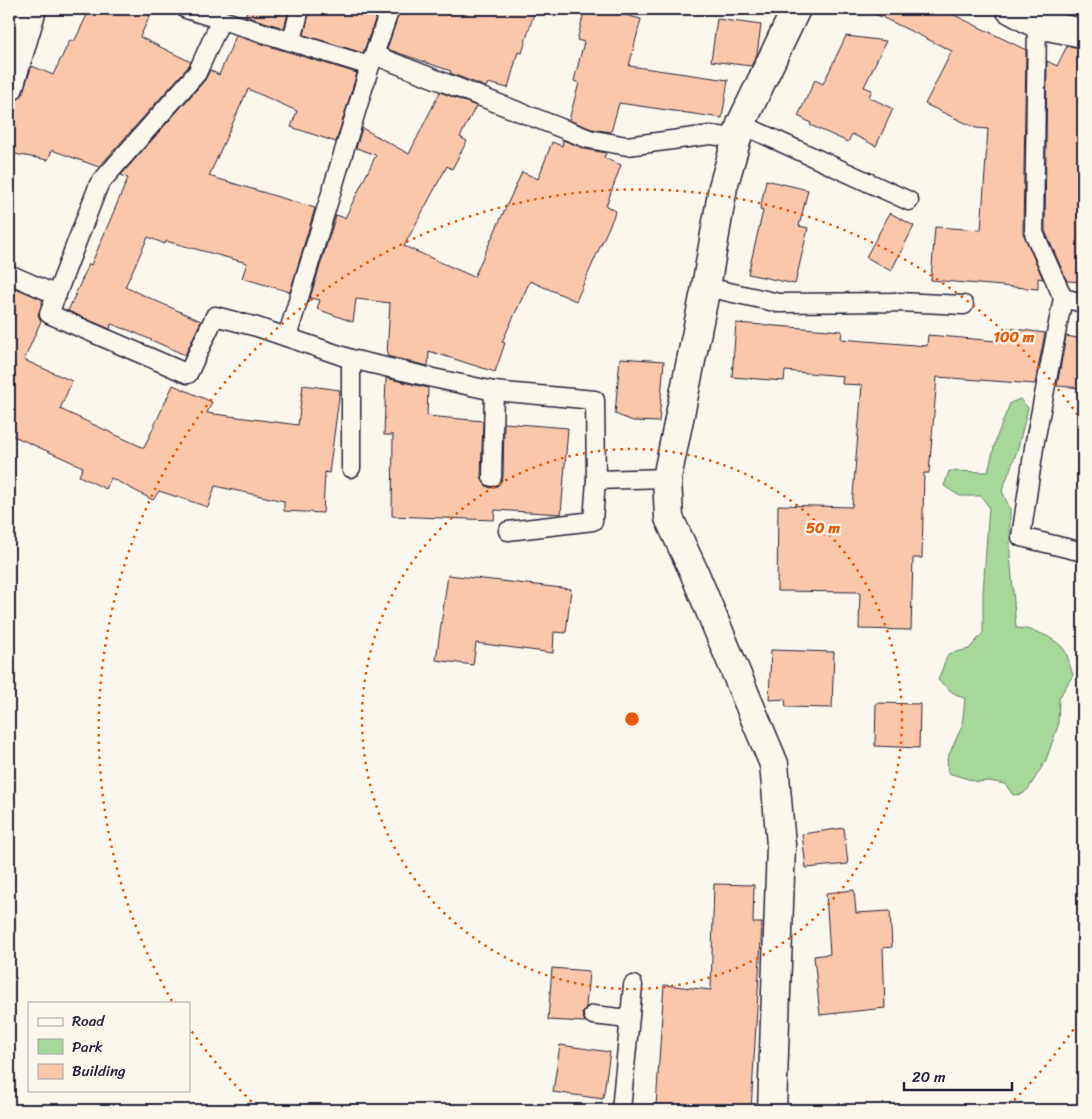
<svg xmlns="http://www.w3.org/2000/svg" width="1092" height="1119" viewBox="0 0 1092 1119" font-family="Sriracha,sans-serif">
  <style>
    .green { fill: #a6d899; stroke: #647d6a }
    .building { fill: #fbc7ab; stroke: #22223b }
    .lines { fill: none; stroke-linecap: round; stroke-linejoin: round }
    .lane-casing { stroke: #22223b; stroke-width: 21 }
    .street-casing { stroke: #22223b; stroke-width: 31 }
    .lane { stroke: #fbf7ec; stroke-width: 18 }
    .street { stroke: #fbf7ec; stroke-width: 28 }
    .ring { fill: none; stroke: #e8590c; stroke-width: 2.5; stroke-dasharray: 2.5 5 }
    .centre { fill: #e8590c; stroke: #fbf7ec; stroke-width: 2.5 }
    .ring-label { font-size: 15px; text-anchor: middle; font-weight: bold; fill: #e8590c; stroke: #fbf7ec; stroke-width: 4.5; stroke-linejoin: round; paint-order: stroke }
  </style>
  <rect width="100%" height="100%" fill="#fbf7ec"/>
  <filter id="ink" filterUnits="userSpaceOnUse"><feTurbulence type="fractalNoise" baseFrequency=".02" numOctaves="2"/><feDisplacementMap in="SourceGraphic" scale="10" xChannelSelector="R" yChannelSelector="G"/><feConvolveMatrix kernelMatrix="1 2 1 2 8 2 1 2 1" color-interpolation-filters="sRGB"/></filter>
  <g filter="url(#ink)">
    <!-- green -->
    <path class="green" d="M 1020,399 L 1028,408 L 1017,451 L 1002,491 L 1010,509 L 1010,553 L 1016,628 C 1031,628 1052,636 1063,648 C 1068,654 1070,667 1073,675 L 1059,698 L 1058,726 L 1046,760 L 1029,788 L 1023,794 L 1013,795 L 1005,784 L 989,781 L 978,782 L 948,773 L 947,759 L 962,726 L 965,699 L 952,692 L 938,680 L 948,654 L 969,649 L 983,633 L 983,592 L 989,507 L 981,496 L 960,496 L 944,486 L 949,471 L 988,472 L 996,439 L 1010,403 Z"/>
    <!-- building -->
    <g class="building">
      <polygon points="90,9 153,9 140,37 191,62 188,67 99,167 52,150 48,160 9,153 9,102 20,98 32,66 53,75 70,40 74,42"/>
      <polygon points="248,9 289,9 284,28 245,16"/>
      <polygon points="310,9 379,9 363,53 304,35"/>
      <polygon points="400,9 535,9 522,53 518,52 508,88 488,83 486,87 450,73 451,71 387,49"/>
      <polygon points="585,9 600,9 641,19 629,66 728,80 722,118 619,103 611,132 592,129 569,120 579,83 574,81 584,42 577,40"/>
      <polygon points="865,9 942,9 1026,50 1023,233 1043,279 1038,278 1038,289 931,280 935,227 981,230 988,129 976,128 925,104 952,51"/>
      <polygon points="717,19 761,25 757,54 751,66 711,61"/>
      <polygon points="236,36 357,73 336,142 291,127 297,111 248,89 209,176 315,208 290,292 242,278 247,263 166,241 165,244 148,237 125,287 201,321 185,355 131,331 111,324 110,329 68,311 89,264 91,265 128,178 121,175 205,80 210,70 219,75"/>
      <polygon points="846,36 886,41 864,87 872,90 869,97 893,109 876,146 852,134 848,142 810,125 811,123 798,116 815,80 823,84"/>
      <polygon points="1067,46 1083,48 1083,100 1077,180 1083,181 1083,282 1067,281 1045,231 1047,61 1057,66"/>
      <polygon points="440,92 476,106 460,137 467,141 452,169 447,166 404,246 474,277 522,172 538,179 552,142 562,146 563,140 585,149 606,153 604,158 621,165 606,206 616,211 576,301 530,281 502,342 505,343 495,372 429,351 428,366 387,356 390,303 356,299 353,322 317,309 320,300 310,298 336,215 345,218 376,155 356,148 362,128 409,154"/>
      <polygon points="766,180 808,190 799,226 808,228 795,284 748,274 763,211 760,210"/>
      <polygon points="890,213 914,226 891,271 866,257"/>
      <polygon points="9,285 43,300 38,315 41,321 24,360 72,381 60,409 144,448 173,385 212,402 207,413 298,425 303,385 340,390 329,473 325,472 323,513 284,511 284,501 215,486 208,507 159,491 153,500 111,478 106,489 79,476 83,467 9,434"/>
      <polygon points="736,323 842,331 841,339 927,346 928,335 1007,342 1008,328 1045,333 1035,384 937,377 929,473 924,473 922,558 913,558 911,630 859,629 860,592 777,591 778,505 852,507 862,385 842,384 843,376 785,371 784,381 732,377"/>
      <polygon points="1066,336 1083,339 1083,388 1057,386"/>
      <polygon points="620,358 664,361 659,422 633,421 615,414"/>
      <polygon points="386,378 428,388 427,416 483,421 481,477 486,486 491,488 497,486 503,478 504,423 568,428 561,514 495,510 494,520 392,516 393,435 384,435"/>
      <polygon points="448,575 571,589 566,633 554,632 553,653 476,643 473,665 436,660"/>
      <polygon points="771,650 834,652 832,708 786,707 785,699 769,700"/>
      <polygon points="876,703 920,704 919,748 875,746"/>
      <polygon points="844,828 848,864 806,868 802,834"/>
      <polygon points="714,884 754,885 753,923 762,923 751,1110 707,1110 656,1106 664,985 711,990"/>
      <polygon points="854,890 856,913 890,911 892,947 883,948 885,1008 820,1015 814,956 830,954 826,893"/>
      <polygon points="552,968 589,971 586,1007 582,1014 585,1022 548,1020"/>
      <polygon points="560,1045 610,1052 603,1099 553,1092"/>
    </g>
    <g class="lines">
      <!-- lane casing -->
      <g class="lane-casing">
        <g id="lane">
          <polyline points="186,9 370,66"/>
          <polyline points="221,20 197,73 99,184 49,314 188,374 215,316 257,327 351,359 433,378 494,391 595,400 596,480 593,521 508,531"/>
          <polyline points="1037,24 1034,233 1063,298 1035,441 1021,537 1083,552"/>
          <polyline points="292,40 300,9"/>
          <polyline points="374,55 589,139 627,146 710,135 737,138"/>
          <polyline points="741,124 909,201"/>
          <polyline points="9,274 57,295"/>
          <polyline points="706,287 779,303 898,302 964,305"/>
          <polyline points="1063,298 1083,303"/>
          <polyline points="287,337 370,66 390,9"/>
          <polyline points="351,359 351,468"/>
          <polyline points="492,477 494,391"/>
          <polyline points="596,480 667,478"/>
          <polyline points="593,1015 629,1019"/>
          <polyline points="621,1110 633,985"/>
        </g>
      </g>
      <!-- street casing -->
      <g class="street-casing">
        <g id="street">
          <polyline points="1010,9 1037,24 1083,33"/>
          <polyline points="9,87 32,9"/>
          <polyline points="772,1110 781,845 774,764 694,572 669,518 667,478 706,287 723,187 741,124 796,9"/>
        </g>
      </g>
      <!-- lane -->
      <use href="#lane" class="lane"/>
      <!-- street -->
      <use href="#street" class="street"/>
    </g>
  </g>
  <!-- distance rings -->
  <g class="ring">
    <circle cx="632" cy="719" r="270"/>
    <path d="M1082 1017A540 540 0 0 1 1007 1107M257 1107A540 540 0 0 1 190 1029M172 1001A540 540 0 0 1 1082 421"/>
  </g>
  <circle cx="632" cy="719" r="8" class="centre"/>
  <g class="ring-label">
    <text x="1014" y="342">100 m</text>
    <text x="823" y="533">50 m</text>
  </g>
  <!-- margin -->
  <rect width="1092" height="1119" fill="none" stroke="#fbf7ec" stroke-width="30"/>
  <rect x="15" y="15" width="1062" height="1089" fill="none" stroke="#22223b" stroke-width="2" filter="url(#ink)"/>
  <!-- legend -->
  <rect x="28" y="1002" width="162" height="90" fill="#fbf7ec" stroke="#a4a2a5"/>
  <rect x="38" y="1018" width="25" height="8" fill="#fbf7ec" stroke="#a4a2a5"/>
  <text x="72" y="1026" font-size="15" fill="#22223b">Road</text>
  <rect x="38" y="1039" width="25" height="15" fill="#a6d899" stroke="#a4a2a5"/>
  <text x="72" y="1052" font-size="15" fill="#22223b">Park</text>
  <rect x="38" y="1064" width="25" height="15" fill="#fbc7ab" stroke="#a4a2a5"/>
  <text x="72" y="1076" font-size="15" fill="#22223b">Building</text>
  <!-- scale -->
  <path d="M904 1082v8h108v-8" fill="none" stroke="#22223b" stroke-width="2.5"/>
  <text x="912" y="1082" font-size="15" fill="#22223b" stroke="#fbf7ec" stroke-width="4" paint-order="stroke">20 m</text>
</svg>
